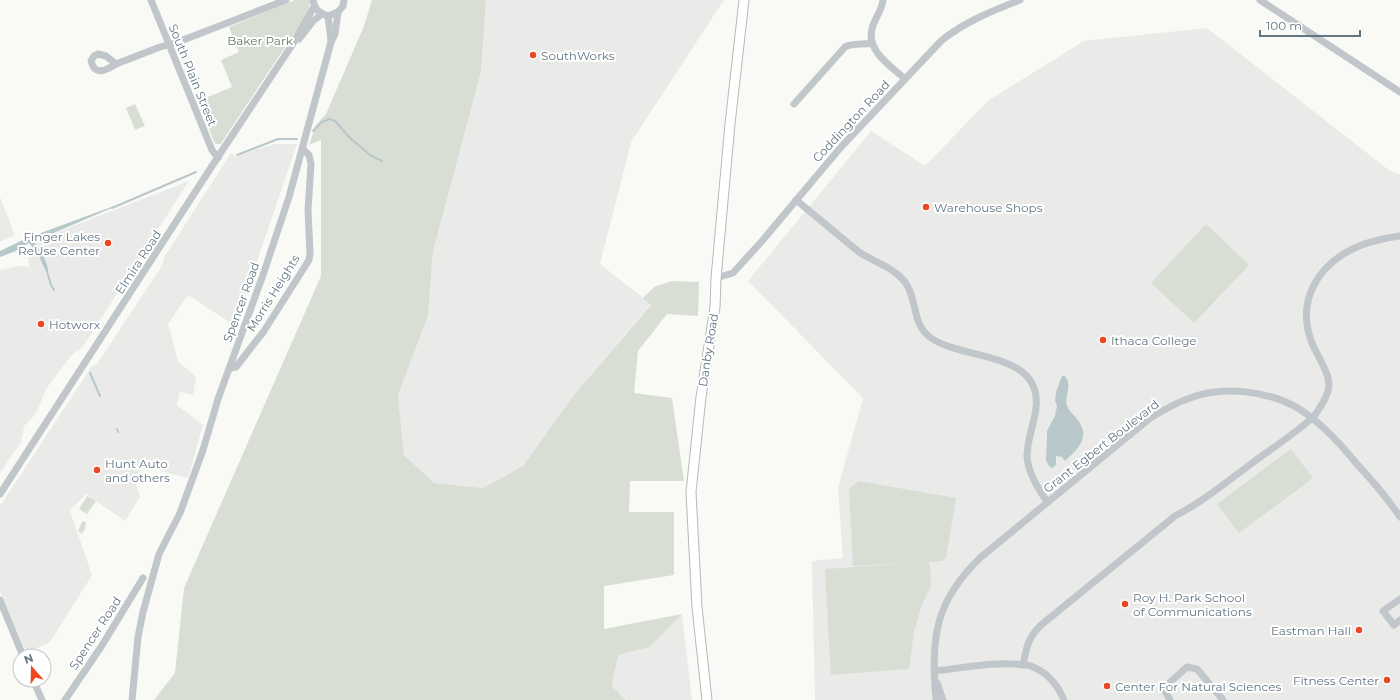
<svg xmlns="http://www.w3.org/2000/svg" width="1400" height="700" viewBox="0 0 1400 700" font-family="Montserrat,sans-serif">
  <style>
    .built { fill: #eaeae9 }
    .green { fill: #d9ded5 }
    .water { fill: #b8c7ca }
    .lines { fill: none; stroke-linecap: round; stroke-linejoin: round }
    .stream { stroke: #b8c7ca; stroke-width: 2 }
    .major-casing { stroke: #b4babe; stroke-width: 11 }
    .minor { stroke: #c1c6ca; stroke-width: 7 }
    .major { stroke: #fff; stroke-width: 9 }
    .poi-dot { fill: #ee4621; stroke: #fff; stroke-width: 1.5 }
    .labels { text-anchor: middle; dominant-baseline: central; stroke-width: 4; stroke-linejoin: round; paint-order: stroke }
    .park-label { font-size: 12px; fill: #677a61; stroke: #fff }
    .poi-label { font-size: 12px; fill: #627683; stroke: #fff; text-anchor: start }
    .street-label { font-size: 12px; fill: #627683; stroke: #fff }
  </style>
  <rect width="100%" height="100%" fill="#f9f9f6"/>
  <!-- built -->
  <g class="built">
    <polygon points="486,0 724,0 631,142 600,264 651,304 574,395 523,466 483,488 433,483 404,455 398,395 428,316 433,251 481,72"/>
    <polygon points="1207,28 1390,171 1400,174 1400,700 815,700 812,561 843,558 838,488 863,398 748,281 871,131 925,166 989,100 1084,41"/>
    <polygon points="276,144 297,144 235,326 188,295 168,324 178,361 196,377 193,395 180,392 177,405 203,425 188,478 142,466 136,485 140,497 125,521 86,494 71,509 70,511 92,575 50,642 26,653 0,591 0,506 92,366 97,364 163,264 163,259 231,153 236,157 256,149"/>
    <polygon points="189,181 82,348 74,353 67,361 46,389 38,409 34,416 24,426 21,442 0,473 0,270 20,266 29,267 28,250 45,237"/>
    <polygon points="0,197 15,235 0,242"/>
    <polygon points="682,614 692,700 626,700 612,686 618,655 650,647"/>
  </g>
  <!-- green -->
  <g class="green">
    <polygon points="295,0 310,0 309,11 222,142 221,144 216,144 214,142 198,101 232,87 221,60 239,52 229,27"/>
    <polygon points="372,0 486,0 481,72 433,251 428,316 398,395 404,455 434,483 483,488 523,466 574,395 651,305 643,298 654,287 672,281 699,282 698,316 667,314 638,351 634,393 672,398 684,481 630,481 629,512 674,512 674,575 604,586 604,629 682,614 650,647 618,655 612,686 626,700 154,700 175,673 184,588 321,276 321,140 309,145 316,125 326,114 364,26"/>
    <polygon points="135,104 145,126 135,130 126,108"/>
    <polygon points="1206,224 1249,265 1194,323 1151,283"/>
    <polygon points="1291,449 1313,478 1239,533 1217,504"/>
    <polygon points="859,481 956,498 946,557 942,561 928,562 930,565 931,586 921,607 914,632 909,669 831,675 825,573 826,569 911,563 853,566 849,489"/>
    <polygon points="87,496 96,501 87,514 79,509"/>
    <polygon points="84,521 86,523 85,529 82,534 78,531 82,522"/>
  </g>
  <!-- water -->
  <g class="water">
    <path d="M 114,206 L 114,207 L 35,241 L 35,243 C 41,252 50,265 48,276 L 38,254 L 29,243 L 16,251 L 0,257 L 0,251 L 27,238 Z"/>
    <path d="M 1062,376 L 1065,376 C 1073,386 1064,396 1067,406 C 1069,411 1074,415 1077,419 C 1091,437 1079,448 1065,461 L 1062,457 L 1056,456 L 1056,465 L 1052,468 L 1049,466 L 1046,460 L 1047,439 L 1047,431 L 1055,416 L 1057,406 L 1055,401 L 1056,392 Z"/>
  </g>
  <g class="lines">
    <!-- stream -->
    <g class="stream">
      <polyline points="313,131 322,122 329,119 335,121 350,138 370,155 382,161"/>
      <polyline points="237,155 278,139 297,139"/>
      <polyline points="112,208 196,172"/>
      <polyline points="48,275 51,285 54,290"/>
      <polyline points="90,373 100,396"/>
      <polyline points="117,429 118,432"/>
    </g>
    <!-- major casing -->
    <g class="major-casing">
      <polyline id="major" points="707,700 697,607 691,492 701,397 715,307 716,278 730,124 744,0"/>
    </g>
    <!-- minor -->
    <g class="minor">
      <polyline points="151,0 212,150 218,158"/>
      <path d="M 313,0 C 314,9 319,13 328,16 L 338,12"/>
      <path d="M 883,0 C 882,11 874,19 872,29 C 866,51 892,67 905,79"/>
      <polyline points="1260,0 1400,92"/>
      <polyline points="328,16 331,41"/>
      <polyline points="299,39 313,21 322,14"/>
      <path d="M 98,54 L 106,56 L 116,64 C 106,70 95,77 91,61 L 94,56 Z"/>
      <polyline points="116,64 160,47 178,42 286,0"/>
      <path d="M 794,104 L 845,47 C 853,43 863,45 872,43"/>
      <path d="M 796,200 C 817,217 838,235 859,252 C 874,262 893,267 905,282 C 918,299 911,324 931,338 C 957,356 1012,354 1030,380 C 1046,404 1027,430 1027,456 C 1027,465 1031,474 1035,482 C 1039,489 1042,496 1048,502"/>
      <path d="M 716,278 L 733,273 L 762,241 L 841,147 L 941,41 C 964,22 992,11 1020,0"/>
      <polyline points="230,368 236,367 264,331 309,260 310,253 308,210 311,164 309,155 303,149"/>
      <polyline points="0,494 212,166 294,42 297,36 314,7"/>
      <polyline points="1400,599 1383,611 1394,625 1400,620"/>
      <polyline points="0,600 23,656"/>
      <path d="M 1023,665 C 1027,647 1027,639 1041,625 L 1175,516 C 1204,501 1229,480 1255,461 C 1274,447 1294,434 1311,419 C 1317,414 1326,398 1328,391 C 1333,377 1317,356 1312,343 C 1295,300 1319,263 1359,246 C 1372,241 1386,238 1400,236"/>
      <path d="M 934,671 C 965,668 994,661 1024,665 C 1027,665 1030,665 1033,667 C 1048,673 1058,686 1064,700"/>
      <polyline points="33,680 42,700"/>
      <polyline points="937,683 943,700"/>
      <polyline points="65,700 101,647 143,578"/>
      <polyline points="132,700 138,637 143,612 159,554 180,513 203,450 218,399 263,275 289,197 331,42 335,34 338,12 343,6 344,0"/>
      <path d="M 936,700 C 931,638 934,602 981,557 L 1149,419 C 1163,410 1177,402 1193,397 C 1224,386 1267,391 1296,407 C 1320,421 1339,442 1356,463 C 1372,480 1387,498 1400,517"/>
      <polyline points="1170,700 1165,691 1167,685 1187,667 1197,669 1223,700"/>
    </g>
    <!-- major -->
    <use href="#major" class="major"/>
  </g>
  <!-- markers -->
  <g class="poi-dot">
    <circle cx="533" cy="55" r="4"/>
    <circle cx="926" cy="207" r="4"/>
    <circle cx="108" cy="243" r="4"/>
    <circle cx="41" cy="324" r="4"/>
    <circle cx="1103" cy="340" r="4"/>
    <circle cx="97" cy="470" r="4"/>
    <circle cx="1125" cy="604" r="4"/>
    <circle cx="1359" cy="630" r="4"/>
    <circle cx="1387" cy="680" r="4"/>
    <circle cx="1107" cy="686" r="4"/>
  </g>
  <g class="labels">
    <!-- park labels -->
    <g class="park-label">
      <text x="260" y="40">Baker Park</text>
    </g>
    <!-- poi labels -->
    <g class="poi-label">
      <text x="541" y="55">SouthWorks</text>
      <text x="934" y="207">Warehouse Shops</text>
      <text x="100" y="236" text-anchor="end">Finger Lakes<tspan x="100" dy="14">ReUse Center</tspan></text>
      <text x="49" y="324">Hotworx</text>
      <text x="1111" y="340">Ithaca College</text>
      <text x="105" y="463">Hunt Auto<tspan x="105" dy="14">and others</tspan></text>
      <text x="1133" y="597">Roy H. Park School<tspan x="1133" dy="14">of Communications</tspan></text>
      <text x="1351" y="630" text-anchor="end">Eastman Hall</text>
      <text x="1379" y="680" text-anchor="end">Fitness Center</text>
      <text x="1115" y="686">Center For Natural Sciences</text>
    </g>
    <!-- street labels -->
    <g class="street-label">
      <text transform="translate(193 75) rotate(68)">South Plain Street</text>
      <text transform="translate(851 121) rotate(-47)">Coddington Road</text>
      <text transform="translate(138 262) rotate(-57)">Elmira Road</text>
      <text transform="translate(273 293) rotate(-58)">Morris Heights</text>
      <text transform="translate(241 302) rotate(-70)">Spencer Road</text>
      <text transform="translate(708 350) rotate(-81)">Danby Road</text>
      <text transform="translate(1101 446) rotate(-38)">Grant Egbert Boulevard</text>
      <text transform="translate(95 633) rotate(-57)">Spencer Road</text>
    </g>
  </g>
  <!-- north arrow -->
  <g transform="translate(32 668) rotate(340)"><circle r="19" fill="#ffffff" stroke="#c0c8cd"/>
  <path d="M0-3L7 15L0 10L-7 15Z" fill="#ee4621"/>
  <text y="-6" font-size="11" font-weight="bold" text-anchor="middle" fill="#627683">N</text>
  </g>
  <!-- scale -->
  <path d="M1260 30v6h100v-6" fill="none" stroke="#627683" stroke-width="2"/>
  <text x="1266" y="30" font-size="12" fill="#627683" stroke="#ffffff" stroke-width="3" paint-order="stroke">100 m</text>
</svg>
